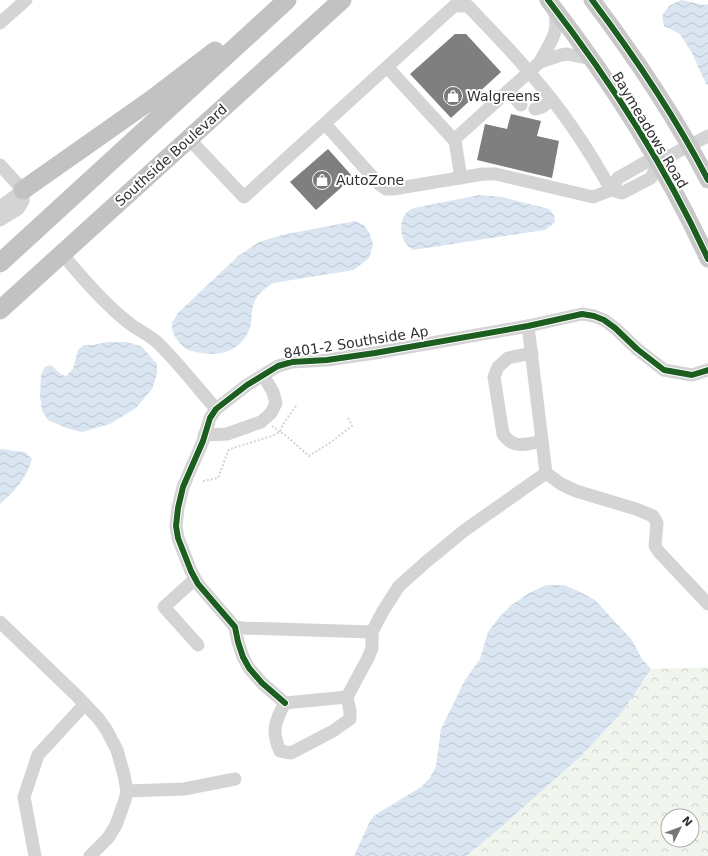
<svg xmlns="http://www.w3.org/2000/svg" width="708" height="856" viewBox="0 0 708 856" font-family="'DejaVu Sans',sans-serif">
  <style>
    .forest { fill: url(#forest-crowns); fill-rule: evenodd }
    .water { fill: url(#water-waves) }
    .building { fill: #7f7f7f }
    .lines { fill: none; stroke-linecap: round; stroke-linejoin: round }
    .path { stroke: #d4d4d4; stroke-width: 2; stroke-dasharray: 2 2; stroke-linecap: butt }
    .minor { stroke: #d4d4d4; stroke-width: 13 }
    .major { stroke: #c8c8c8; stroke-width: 17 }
    .highway { stroke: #c2c2c2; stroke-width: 19 }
    .cycleway-casing { stroke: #fff; stroke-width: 8 }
    .cycleway { stroke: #1b5e20; stroke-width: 6 }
    .labels { text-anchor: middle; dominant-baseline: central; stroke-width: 4; stroke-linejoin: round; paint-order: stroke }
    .poi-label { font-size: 14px; fill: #303030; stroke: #fff; text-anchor: start }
    .street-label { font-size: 14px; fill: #303030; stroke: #fff }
  </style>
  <defs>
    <pattern id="forest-crowns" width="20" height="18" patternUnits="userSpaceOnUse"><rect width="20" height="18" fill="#f0f5ed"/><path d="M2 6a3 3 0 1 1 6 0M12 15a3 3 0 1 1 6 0" fill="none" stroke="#ced2cc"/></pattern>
    <pattern id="water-waves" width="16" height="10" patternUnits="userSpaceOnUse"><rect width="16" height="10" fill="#dae5f2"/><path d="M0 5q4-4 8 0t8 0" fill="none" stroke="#bbc5d0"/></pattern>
  </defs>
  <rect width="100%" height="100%" fill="#fff"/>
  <!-- forest -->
  <path class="forest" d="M 708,667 L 708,856 L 466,856 L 493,834 L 580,757 L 623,711 L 651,669 ZM 668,816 L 692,816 L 692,840 L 668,840 Z"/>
  <!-- water -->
  <g class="water">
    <polygon points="681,0 704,5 708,4 708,85 706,84 692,53 680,34 664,26 662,16 669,6"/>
    <path d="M 479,195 L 502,197 L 549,209 L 554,215 L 555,222 L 545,230 L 413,250 C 401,243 397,225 406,213 C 408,211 411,209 414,208 Z"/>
    <path d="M 355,221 L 364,225 L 370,234 L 373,245 L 369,258 L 354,270 L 273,283 C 264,289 256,295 253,306 C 251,312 252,318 251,324 C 243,355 214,358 188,350 C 183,348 174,337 173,332 C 172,329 172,326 172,323 L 178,313 L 237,257 L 259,242 L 282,235 Z"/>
    <polygon points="108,342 127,342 142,347 157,364 157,374 152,389 136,408 110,424 82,432 66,428 48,420 42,411 40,396 41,375 45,367 51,365 62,375 66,376 73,369 78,350 84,345 93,345"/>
    <path d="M 0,449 L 25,452 L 32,459 C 28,476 14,492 0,504 Z"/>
    <polygon points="546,585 564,585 578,591 595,600 632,640 642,659 651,669 623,711 580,757 493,834 466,856 354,856 370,821 375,815 421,787 430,778 436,766 441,729 465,680 480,659 488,632 500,616 513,604 529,593"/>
  </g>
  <!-- building -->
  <g class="building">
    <polygon points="455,34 466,34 501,72 451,118 410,74"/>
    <polygon points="511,114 541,121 537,136 559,141 552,178 477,160 485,124 507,129"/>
    <polygon points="328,149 353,177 316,210 290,182"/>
  </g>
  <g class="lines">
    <!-- path -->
    <g class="path">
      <polyline points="296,406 283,424 280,432 284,434 309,456 331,442 352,426 347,416"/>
      <polyline points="203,481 218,478 228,451 230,449 272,436 280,432 272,426"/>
    </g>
    <!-- minor -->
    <g class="minor">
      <polyline points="0,23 26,0"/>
      <path d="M 540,62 C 551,39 560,35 554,7"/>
      <polyline points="387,67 455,141"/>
      <polyline points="508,91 521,105"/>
      <polyline points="535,109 542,107 552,100"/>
      <polyline points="325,124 379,184 386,189 393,189 483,174 496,174 593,197 611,190 618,178 646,162 658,162 708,136"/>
      <path d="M 189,139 L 244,197 L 454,6 L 468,6 C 489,28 510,49 529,72 C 561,108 588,148 611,190 L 622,193 L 651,178 L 658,162"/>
      <polyline points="0,165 23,190"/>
      <polyline points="461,178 455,141 457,137 540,62 561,55 567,54 592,59"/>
      <polyline points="0,207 23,190"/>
      <polyline points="0,220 18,209 23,201 23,190"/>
      <path d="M 62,254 C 83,278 104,304 129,323 C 139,331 150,335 159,344 C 179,364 197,387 216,409"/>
      <polyline points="528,326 546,473"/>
      <path d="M 532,353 L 508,358 L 498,367 L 494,377 L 503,434 C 514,450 527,444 542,441"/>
      <polyline points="204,435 227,434 261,422 271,413 276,403 273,392 263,375"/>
      <polyline points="546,473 561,484 576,491 636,509 653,516 657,523 655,546 659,552 708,604"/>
      <polyline points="195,579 164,607 198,645"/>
      <polyline points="0,622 76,695 98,718 106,729 117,750 124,775 127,791 125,800 116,825 108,838 90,856"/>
      <polyline points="235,627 243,628 372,632"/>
      <polyline points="285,703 262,683 249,668 243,657 238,642 235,627 198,584 191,571 178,538 176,526 178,508 183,487 203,441 210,418 216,409 247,385 278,366 292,362 327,360 375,353 528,326 582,314 594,316 604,320 615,328 637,349 664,370 692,375 708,370"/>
      <path d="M 285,703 C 275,721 271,731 280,751 L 291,753 L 333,731 L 350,719 L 350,711 L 347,697 L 368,658 L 372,648 L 372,632 L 383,611 L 399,586 L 426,562 L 465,530 L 546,473"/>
      <polyline points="285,703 347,697"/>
      <polyline points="127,791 184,789 235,779"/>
      <polyline points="35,856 24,797 38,755 85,704"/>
    </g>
    <!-- major -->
    <g class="major">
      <path d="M 548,0 C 610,80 666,167 708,259"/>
      <path d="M 592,0 C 635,57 675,116 708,180"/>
    </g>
    <!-- highway -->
    <g class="highway">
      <polyline points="23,190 151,100 215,51"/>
      <polyline points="0,263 287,0"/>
      <polyline points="0,310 342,0"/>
    </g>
    <!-- cycleway casing -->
    <g class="cycleway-casing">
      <g id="cycleway">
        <path d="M 548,0 C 610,80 666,167 708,259"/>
        <path d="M 592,0 C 635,57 675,116 708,180"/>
        <polyline points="285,703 262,683 249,668 243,657 238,642 235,627 198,584 191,571 178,538 176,526 178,508 183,487 203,441 210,418 216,409 247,385 278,366 292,362 327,360 375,353 528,326 582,314 594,316 604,320 615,328 637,349 664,370 692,375 708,370"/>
      </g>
    </g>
    <!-- cycleway -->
    <use href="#cycleway" class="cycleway"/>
  </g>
  <!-- icons -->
  <defs>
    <g id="shop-disc" transform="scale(1)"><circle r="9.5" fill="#787878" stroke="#fff"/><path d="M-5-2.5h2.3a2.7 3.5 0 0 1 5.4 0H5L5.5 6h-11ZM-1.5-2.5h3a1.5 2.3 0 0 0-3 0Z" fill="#fff"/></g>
  </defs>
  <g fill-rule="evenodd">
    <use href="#shop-disc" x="453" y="96"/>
    <use href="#shop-disc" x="322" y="180"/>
  </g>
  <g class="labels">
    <!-- poi labels -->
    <g class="poi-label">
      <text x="467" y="96">Walgreens</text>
      <text x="336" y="180">AutoZone</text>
    </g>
    <!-- street labels -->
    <g class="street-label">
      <text transform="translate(650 130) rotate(59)">Baymeadows Road</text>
      <text transform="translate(171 155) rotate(-42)">Southside Boulevard</text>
      <text transform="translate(356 342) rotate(-9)">8401-2 Southside Ap</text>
    </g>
  </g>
  <!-- north arrow -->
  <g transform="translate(680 828) rotate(48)"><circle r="19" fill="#ffffff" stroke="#acacac"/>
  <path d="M0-3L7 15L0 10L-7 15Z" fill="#787878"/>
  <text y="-6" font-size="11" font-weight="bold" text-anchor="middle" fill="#303030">N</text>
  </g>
</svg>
